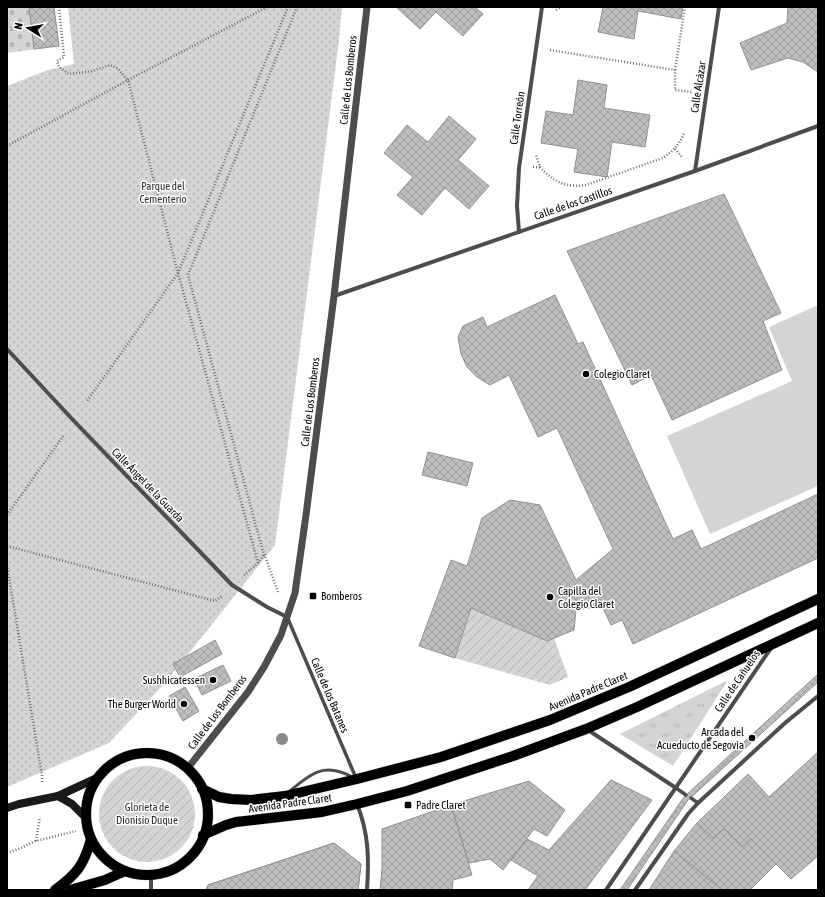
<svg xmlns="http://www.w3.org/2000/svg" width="825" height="897" viewBox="0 0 825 897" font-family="'Asap Condensed',sans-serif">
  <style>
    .grass { fill: url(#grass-tufts) }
    .cemetery { fill: url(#cemetery-stones) }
    .park { fill: url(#park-dots) }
    .garden { fill: url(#garden-furrows) }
    .pitch { fill: #d4d4d4 }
    .building { fill: url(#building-cross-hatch); stroke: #919191 }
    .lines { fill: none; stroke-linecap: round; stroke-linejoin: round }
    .primary-casing { stroke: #dbdbdb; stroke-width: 11 }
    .path { stroke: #6f6f6f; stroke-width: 2.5; stroke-dasharray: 1 2; stroke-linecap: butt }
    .service { stroke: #4d4d4d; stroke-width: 3 }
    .pedestrian { stroke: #4d4d4d; stroke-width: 3.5 }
    .minor { stroke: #4d4d4d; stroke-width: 4 }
    .tertiary { stroke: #4d4d4d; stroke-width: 7 }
    .secondary { stroke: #1a1a1a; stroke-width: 8 }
    .primary { stroke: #000; stroke-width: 10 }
    .tree { fill: #8a8a8a }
    .poi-dot { fill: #000; stroke: #fff; stroke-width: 1.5 }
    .labels { text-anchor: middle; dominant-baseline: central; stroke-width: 3; stroke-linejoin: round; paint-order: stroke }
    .street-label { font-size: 11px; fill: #000; stroke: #fff }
    .park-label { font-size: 11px; fill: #2b2b2b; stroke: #fff }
    .poi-label { font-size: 11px; fill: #000; stroke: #fff; text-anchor: start }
  </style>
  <defs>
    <pattern id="grass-tufts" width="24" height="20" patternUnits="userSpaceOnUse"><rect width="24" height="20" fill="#d4d4d4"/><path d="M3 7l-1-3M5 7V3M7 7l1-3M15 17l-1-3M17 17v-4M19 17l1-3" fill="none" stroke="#b4b4b4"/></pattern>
    <pattern id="cemetery-stones" width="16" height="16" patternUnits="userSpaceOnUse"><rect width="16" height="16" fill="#d4d4d4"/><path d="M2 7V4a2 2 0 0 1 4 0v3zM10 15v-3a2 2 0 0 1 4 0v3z" fill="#b4b4b4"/></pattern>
    <pattern id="park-dots" width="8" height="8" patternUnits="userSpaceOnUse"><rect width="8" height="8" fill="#d4d4d4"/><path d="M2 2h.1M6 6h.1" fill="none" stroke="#b4b4b4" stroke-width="1.8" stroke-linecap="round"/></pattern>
    <pattern id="garden-furrows" width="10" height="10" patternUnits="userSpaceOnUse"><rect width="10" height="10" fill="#d4d4d4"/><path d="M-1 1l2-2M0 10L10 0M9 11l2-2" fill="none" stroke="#b4b4b4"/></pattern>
    <pattern id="building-cross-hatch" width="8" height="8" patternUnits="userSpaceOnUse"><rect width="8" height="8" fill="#bdbdbd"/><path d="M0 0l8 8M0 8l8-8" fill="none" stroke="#a1a1a1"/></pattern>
  </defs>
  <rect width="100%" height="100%" fill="#fff"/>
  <!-- grass -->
  <polygon class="grass" points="728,680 673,766 620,734"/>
  <!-- cemetery -->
  <polygon class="cemetery" points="7,7 54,7 59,46 7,53"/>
  <!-- park -->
  <polygon class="park" points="68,7 342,7 339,40 275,545 166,682 109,743 7,787 7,86 48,70 74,64"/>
  <!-- garden -->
  <g class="garden">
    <polygon points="471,608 547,641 554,638 568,677 550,685 455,658"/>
    <circle cx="147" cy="814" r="48"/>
  </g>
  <!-- pitch -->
  <polygon class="pitch" points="818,305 818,486 710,534 667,436 792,381 769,327"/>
  <!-- building -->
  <g class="building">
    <polygon points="29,7 54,7 59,46 34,49"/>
    <polygon points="396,7 475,7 483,14 463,36 436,12 420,29"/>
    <polygon points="603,7 683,7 681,19 638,11 634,39 598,32"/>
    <polygon points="788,7 818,7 818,72 803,62 788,58 751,70 740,43 787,23"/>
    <polygon points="578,80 607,85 604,108 650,115 645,147 612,142 607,177 574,172 578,149 541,143 546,111 573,115"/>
    <polygon points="449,116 476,139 458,160 489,186 469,209 445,188 422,215 397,195 413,177 384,153 407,125 428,142"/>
    <polygon points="724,194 781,313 763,321 782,370 672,420 651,375 632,385 567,251"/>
    <polygon points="555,295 578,344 583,342 673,539 692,530 701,549 818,494 818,558 633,644 622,620 611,625 602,606 576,610 574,630 547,641 471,608 455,658 419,646 451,560 467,566 482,518 510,500 540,505 576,580 613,549 557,428 538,437 509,375 490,385 477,377 467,367 461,354 458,337 463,326 483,317 487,327"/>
    <polygon points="428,452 473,463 467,486 422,475"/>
    <polygon points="215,640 222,654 180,677 173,664"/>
    <polygon points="223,665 231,681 202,695 194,679"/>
    <polygon points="818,674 818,682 688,800 627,890 620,890 684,797"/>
    <polygon points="185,687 199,711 183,721 169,696"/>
    <polygon points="818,752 818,856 791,879 751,839 742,847 724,829 713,838 697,823 748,774 769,797"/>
    <polygon points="611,780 652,800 585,890 528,890 538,876 511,860 527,839 549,850"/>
    <polygon points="529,781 565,810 547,836 534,829 503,870 490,859 469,863 451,805"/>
    <polygon points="451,805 472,875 453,880 452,890 380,890 382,868 382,829"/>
    <polygon points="697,823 713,838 724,829 742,847 751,839 776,864 750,890 722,890 674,851"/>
    <polygon points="334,843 361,864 358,890 206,890 208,885"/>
    <polygon points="334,843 361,864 358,890 206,890 208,885"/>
    <polygon points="674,851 721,889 721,890 649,890"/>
  </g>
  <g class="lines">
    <!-- primary casing -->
    <g class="primary-casing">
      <g id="primary">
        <circle cx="147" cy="814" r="61"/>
        <polyline points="202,789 219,797 231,799 251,800 285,796 357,779 441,757 550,720 629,687 818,599"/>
        <polyline points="203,835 226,825 236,822 322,812 357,804 407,791 513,756 586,729 637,707 818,623"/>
        <path d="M 55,890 C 77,874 84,865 91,839"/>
        <polyline points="70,890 105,880 125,871"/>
      </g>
    </g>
    <!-- path -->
    <g class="path">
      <polyline points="59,7 64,57 57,61 59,67 69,74 93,71 110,65 117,68 128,80 178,273 87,401"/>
      <polyline points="556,10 561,7"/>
      <polyline points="550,50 675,70 675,90 692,92 691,93"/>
      <polyline points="675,70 685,7"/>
      <polyline points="7,146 128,80 267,7"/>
      <polyline points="675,149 682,157"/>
      <polyline points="533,167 540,167 536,155"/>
      <path d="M 540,167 C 553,182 567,188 586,185 L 663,158 C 673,151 680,144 684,133"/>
      <polyline points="7,515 64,435"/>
      <polyline points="7,546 215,601 223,595"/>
      <polyline points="258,563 178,273 288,7"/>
      <polyline points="7,565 42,776 42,784"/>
      <polyline points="244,575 258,563 264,555"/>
      <polyline points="278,592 262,548 188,275 297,7"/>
      <polyline points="36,841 40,817"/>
      <polyline points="7,853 21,848 36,841 76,831"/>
    </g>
    <!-- service -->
    <path class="service" d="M 290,791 C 311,773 325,762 352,777"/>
    <!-- pedestrian -->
    <g class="pedestrian">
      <polyline points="288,619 356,778"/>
      <polyline points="676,788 686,795"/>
      <polyline points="691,798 698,803"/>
    </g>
    <!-- minor -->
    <g class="minor">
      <polyline points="695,171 719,7"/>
      <polyline points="519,232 517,206 519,168 542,7"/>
      <polyline points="334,296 695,171 818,126"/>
      <polyline points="7,349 73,420 232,585 267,607 287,617"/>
      <polyline points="588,730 676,788"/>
      <path d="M 357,804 C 369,834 369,859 367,890"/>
      <polyline points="151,874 151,890"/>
      <polyline points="606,890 771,648"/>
      <polyline points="635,890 688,814 698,803 785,723 818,696"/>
    </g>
    <!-- tertiary -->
    <polyline class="tertiary" points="187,769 248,692 264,667 281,635 295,593 306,515 334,296 367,7"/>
    <!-- secondary -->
    <g class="secondary">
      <polyline points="58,796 72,804 86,818"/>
      <polyline points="7,808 19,804 58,796 99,777"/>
    </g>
    <!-- primary -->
    <use href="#primary" class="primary"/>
  </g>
  <!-- trees -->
  <circle class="tree" cx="282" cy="739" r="6"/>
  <!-- markers -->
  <g class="poi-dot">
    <circle cx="586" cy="374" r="4"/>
    <rect x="309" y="592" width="8" height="8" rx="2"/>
    <circle cx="550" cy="597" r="4"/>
    <circle cx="213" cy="680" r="4"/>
    <circle cx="184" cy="704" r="4"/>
    <circle cx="752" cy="738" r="4"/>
    <rect x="404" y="801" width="8" height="8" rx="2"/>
  </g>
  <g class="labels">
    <!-- street labels -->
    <g class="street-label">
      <text transform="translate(348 80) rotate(-84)">Calle de Los Bomberos</text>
      <text transform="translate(698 87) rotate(-81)">Calle Alcázar</text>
      <text transform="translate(517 118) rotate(-82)">Calle Torreón</text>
      <text transform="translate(573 203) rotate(-19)">Calle de los Castillos</text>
      <text transform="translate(310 402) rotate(-83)">Calle de Los Bomberos</text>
      <text transform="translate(148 485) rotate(46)">Calle Ángel de la Guarda</text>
      <text transform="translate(737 681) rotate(-56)">Calle de Cañuelos</text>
      <text transform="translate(588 691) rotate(-23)">Avenida Padre Claret</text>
      <text transform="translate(330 695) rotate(67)">Calle de los Batanes</text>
      <text transform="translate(217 712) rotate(-53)">Calle de Los Bomberos</text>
      <text transform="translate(290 803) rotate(-8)">Avenida Padre Claret</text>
    </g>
    <!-- park labels -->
    <g class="park-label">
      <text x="163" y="186">Parque del<tspan x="163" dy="13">Cementerio</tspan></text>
      <text x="147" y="807">Glorieta de<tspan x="147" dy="13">Dionisio Duque</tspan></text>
    </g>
    <!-- poi labels -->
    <g class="poi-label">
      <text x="594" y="374">Colegio Claret</text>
      <text x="558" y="591">Capilla del<tspan x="558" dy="13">Colegio Claret</tspan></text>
      <text x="321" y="596">Bomberos</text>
      <text x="205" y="680" text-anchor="end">Sushhicatessen</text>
      <text x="176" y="704" text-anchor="end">The Burger World</text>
      <text x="744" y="732" text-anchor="end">Arcada del<tspan x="744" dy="13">Acueducto de Segovia</tspan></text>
      <text x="416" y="805">Padre Claret</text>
    </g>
  </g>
  <!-- border -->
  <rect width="825" height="897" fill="none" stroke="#000000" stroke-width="16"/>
  <!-- north arrow -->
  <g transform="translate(28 28) rotate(281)" stroke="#ffffff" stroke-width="3" paint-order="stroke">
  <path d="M0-3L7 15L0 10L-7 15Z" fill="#000000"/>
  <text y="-6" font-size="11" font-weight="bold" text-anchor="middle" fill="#000000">N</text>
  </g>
</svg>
